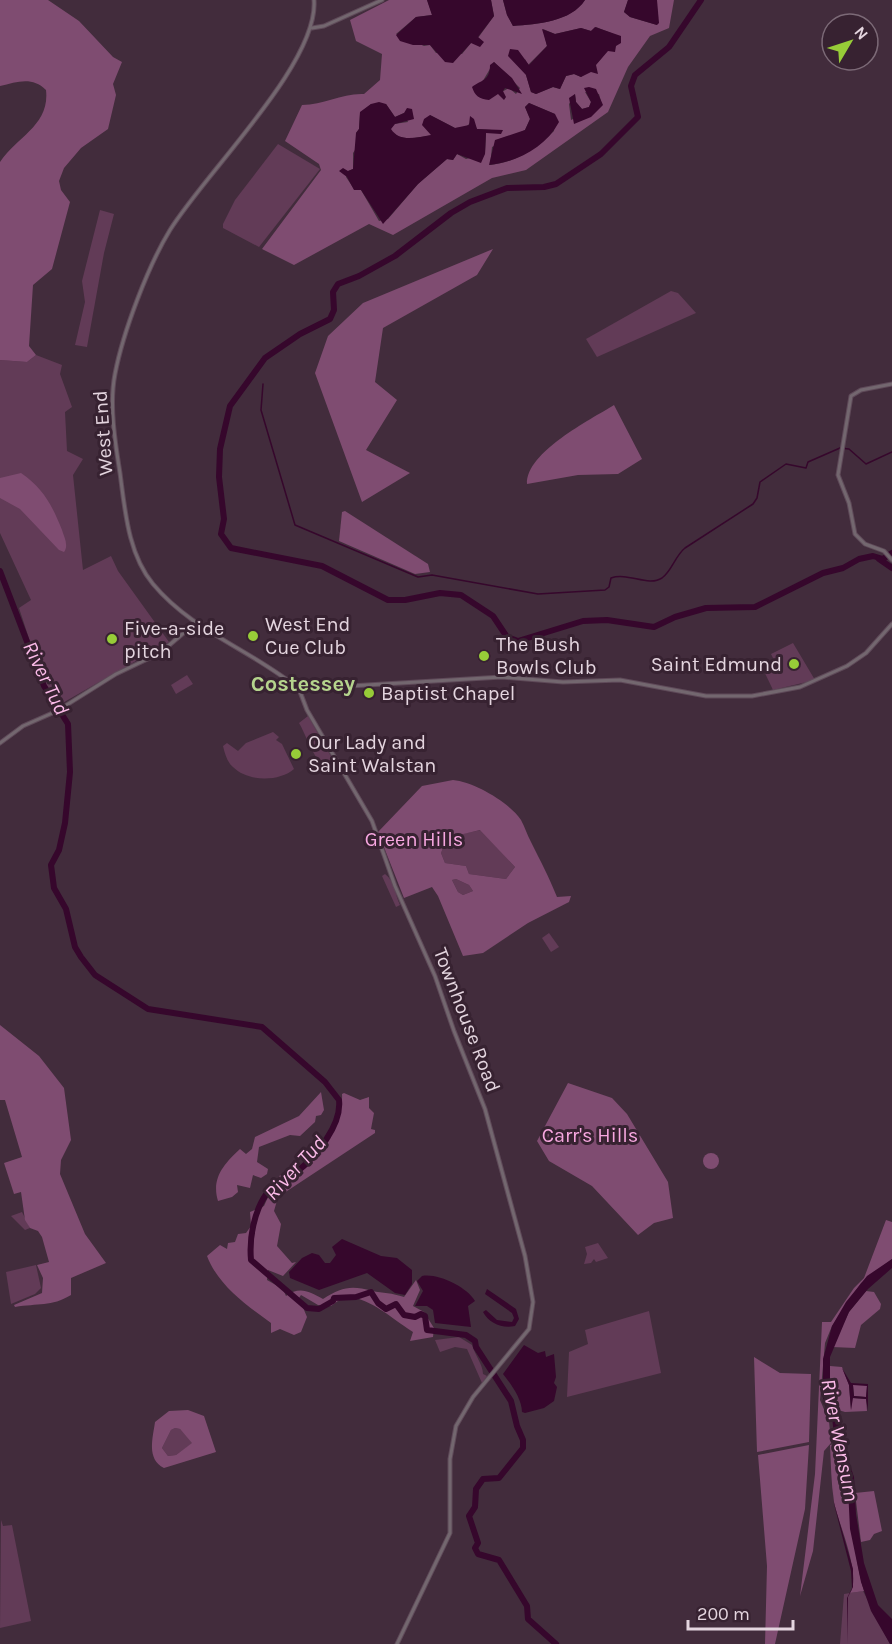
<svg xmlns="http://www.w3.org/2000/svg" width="892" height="1644" viewBox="0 0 892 1644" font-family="Karla,sans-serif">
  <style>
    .green { fill: #623b57 }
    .forest { fill: #7f4c71; fill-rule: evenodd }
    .water { fill: #36072c; fill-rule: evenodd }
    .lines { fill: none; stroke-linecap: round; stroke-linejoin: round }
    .stream { stroke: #36072c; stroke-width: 1.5 }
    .river { stroke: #36072c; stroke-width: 6 }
    .minor-casing { stroke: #5f4a59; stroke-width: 5 }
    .minor { stroke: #73676f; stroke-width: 3 }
    .poi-dot { fill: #97cc38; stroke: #372231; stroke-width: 2 }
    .labels { text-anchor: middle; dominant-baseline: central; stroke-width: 6; stroke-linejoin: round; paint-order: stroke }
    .street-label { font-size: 20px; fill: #e4d5df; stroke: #372231 }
    .poi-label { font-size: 20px; fill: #e4d5df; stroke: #372231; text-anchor: start }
    .park-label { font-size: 20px; fill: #f7a7e0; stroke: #372231 }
    .water-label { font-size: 21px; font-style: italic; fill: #fbbae8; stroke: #372231 }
    .quarter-label { font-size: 22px; font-weight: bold; fill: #b5d48d; stroke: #372231 }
  </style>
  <rect width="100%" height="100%" fill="#422c3c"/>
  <!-- green -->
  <g class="green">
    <polygon points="278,144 320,169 259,247 223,228 223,224 235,200"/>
    <polygon points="100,210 114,214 104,253 87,347 75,345 85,302 82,281"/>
    <polygon points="671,291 678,293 696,313 597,357 586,339"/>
    <polygon points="36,355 62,365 60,374 72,407 65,412 67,451 83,459 73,475 83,570 111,556 118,571 169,642 59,705 42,678 19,608 31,600 0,533 0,360 27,362"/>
    <polygon points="793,643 815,680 773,690 763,669 775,662 771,654"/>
    <circle cx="484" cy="656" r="7"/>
    <polygon points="187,675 193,684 176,694 171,685"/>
    <path d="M 308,716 L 337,767 L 333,771 C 316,769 307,736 299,723 Z"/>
    <path d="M 273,732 L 279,737 L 276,740 L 282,744 L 294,769 C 279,782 248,782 233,767 C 227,762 225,754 223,746 L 227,743 L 238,751 L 246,743 Z"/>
    <polygon points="481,830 515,867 506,879 469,874 466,866 445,863 441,853 447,837"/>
    <path d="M 385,874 C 395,881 395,895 400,905 L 396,907 L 382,876 Z"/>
    <polygon points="456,879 469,885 473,891 463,895 458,892 452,880"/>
    <polygon points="549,933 559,947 551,952 542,938"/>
    <polygon points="22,1212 30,1228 25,1230 11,1216"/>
    <polygon points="598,1243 608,1258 596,1262 594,1259 591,1263 584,1264 587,1254 585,1247"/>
    <polygon points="36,1265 41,1288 35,1294 11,1304 6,1272"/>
    <polygon points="649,1311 661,1373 567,1397 569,1352 588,1344 585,1330"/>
    <path d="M 459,1337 L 472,1345 C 475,1355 483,1365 483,1374 L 487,1376 L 482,1383 L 467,1349 L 455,1347 L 440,1352 L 435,1340 Z"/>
    <polygon points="175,1428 180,1429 193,1443 176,1455 168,1456 162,1448 171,1430"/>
    <polygon points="1,1520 3,1526 12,1525 31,1621 0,1628"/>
    <polygon points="863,1591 890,1644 840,1644 844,1594"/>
  </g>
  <!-- forest -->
  <g class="forest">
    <path d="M 0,0 L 48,0 L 79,21 L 113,57 L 122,62 L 113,84 L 116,95 L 108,129 L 81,148 L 64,168 L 59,181 L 61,190 L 70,202 L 52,269 L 33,285 L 29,346 L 36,355 L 27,362 L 0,360 L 0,162 C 18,136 50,125 46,90 C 32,76 17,82 0,86 Z"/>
    <path d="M 389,0 L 427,0 L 432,15 L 416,17 L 396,34 L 424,46 L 430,45 L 436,53 L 462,54 L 471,43 L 483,42 L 478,38 L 494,16 L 491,0 L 503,0 L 507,15 L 513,26 C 538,24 570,22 585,0 L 628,0 L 624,12 L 630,17 L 657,25 L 657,0 L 674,0 L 669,28 L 650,36 L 628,67 L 608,112 L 526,170 L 492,178 L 393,235 L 369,224 L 294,265 L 262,249 L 321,170 L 319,164 L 285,141 L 302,105 C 324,105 342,93 364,94 L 380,80 L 382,54 L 356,41 L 350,20 ZM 596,27 L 611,33 C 608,53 598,65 581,77 L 574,74 L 566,76 L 560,89 L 553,87 L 536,94 L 531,92 L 526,75 L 525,59 L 528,65 L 547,46 L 543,29 L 555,34 L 581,28 L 591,31 ZM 494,62 L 520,88 L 516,94 L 509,88 L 498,94 L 476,84 L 481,84 ZM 585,92 L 599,94 L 602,105 L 571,120 L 569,104 L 575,94 L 576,102 L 582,109 L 589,107 L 591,102 ZM 529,103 L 555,114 L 554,131 C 535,150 516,162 490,165 L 492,147 L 525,130 L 530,119 L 525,107 ZM 371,104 L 386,104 L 395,117 L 404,113 L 408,122 L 394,124 L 390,130 C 401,143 418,137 433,135 L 430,115 L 455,128 L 466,127 L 470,123 L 470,117 L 477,129 L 492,130 L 486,133 L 485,154 L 466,159 L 457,154 L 453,160 L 447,159 L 418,184 L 388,219 L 379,221 L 361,190 L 354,189 L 346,177 L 348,171 L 353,169 L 353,153 L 357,147 L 356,133 L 359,129 L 360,113 Z"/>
    <polygon points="493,249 477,275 383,328 375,382 397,400 366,450 410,473 362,502 315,373 328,336 363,303"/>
    <path d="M 614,405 L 642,459 L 618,474 L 578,475 L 527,484 C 526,452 590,420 614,405 Z"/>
    <path d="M 21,473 C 43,488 52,505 62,530 C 64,537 69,545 64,552 L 59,550 L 20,509 L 0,498 L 0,478 Z"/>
    <polygon points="345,511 428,564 430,572 415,574 339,541 342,512"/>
    <path d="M 453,780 C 474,782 509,802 521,820 C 525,827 527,835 531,842 C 540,860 549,877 557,897 L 571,896 L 569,902 L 528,923 L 483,953 L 463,956 L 438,896 L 432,887 L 404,898 L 378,832 L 422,786 ZM 480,830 L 515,867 L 506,879 L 469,874 L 466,866 L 445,863 L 441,853 L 447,838 ZM 456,879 L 469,885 L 473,891 L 463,895 L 458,892 L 452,880 Z"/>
    <path d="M 0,1025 L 39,1056 L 64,1088 L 71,1140 L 61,1160 L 60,1174 L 85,1234 L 106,1263 L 71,1278 L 71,1295 C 51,1307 38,1303 15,1307 L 14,1305 L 42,1293 L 43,1278 L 37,1265 L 49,1262 L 42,1237 L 38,1231 L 30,1228 L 25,1220 L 21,1192 L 14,1194 L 4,1163 L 22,1157 L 5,1100 L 0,1100 Z"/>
    <polygon points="568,1083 612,1098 627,1114 668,1182 673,1218 654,1223 638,1235 592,1186 549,1161 537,1141"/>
    <path d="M 321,1092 L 324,1110 L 321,1115 L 316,1116 L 315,1122 L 300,1136 L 290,1135 L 259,1147 L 257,1162 L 268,1169 L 267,1174 L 261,1178 L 253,1175 L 250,1188 L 237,1185 L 238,1192 L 232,1197 L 218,1201 C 211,1178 224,1164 240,1149 L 246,1154 L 252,1149 L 255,1137 L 299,1116 Z"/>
    <path d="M 344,1093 L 360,1100 L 369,1097 L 369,1108 L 374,1113 L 371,1129 L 375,1130 L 375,1133 L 278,1197 L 274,1211 L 281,1224 L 277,1246 L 292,1263 L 296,1262 L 283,1276 L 268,1270 L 267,1280 L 283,1289 L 286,1296 C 299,1286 309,1291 323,1299 C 342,1287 351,1285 372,1291 C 383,1293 392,1293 404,1297 L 416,1280 L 420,1290 L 413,1306 L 424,1312 L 434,1328 L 433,1337 L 410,1341 L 413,1332 C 388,1316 376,1302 346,1295 L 331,1306 L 318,1305 L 301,1295 L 299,1298 L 307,1317 L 301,1332 L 294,1335 L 280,1329 L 271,1333 L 271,1323 C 246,1305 218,1285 207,1256 L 220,1245 L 227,1249 L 228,1243 L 235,1242 L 238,1234 L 246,1233 L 251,1226 L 250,1212 L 264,1206 L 269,1195 L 274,1194 L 280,1175 C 296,1176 306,1171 315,1157 L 313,1145 L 317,1141 L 330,1139 C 335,1123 343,1112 342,1094 Z"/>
    <circle cx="711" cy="1161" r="8"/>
    <polygon points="886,1220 892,1222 892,1259 861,1283 832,1326 825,1343 820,1400 829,1421 831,1443 824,1451 813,1551 800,1596 815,1474 822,1322 831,1322 854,1288 864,1278"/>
    <polygon points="866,1291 874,1292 881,1304 880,1309 861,1325 855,1348 832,1347 849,1312"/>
    <polygon points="754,1357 780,1373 811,1374 809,1442 757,1452"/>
    <polygon points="830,1366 842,1367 849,1385 851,1410 852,1398 866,1399 867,1411 845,1412 835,1409 830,1393"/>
    <polygon points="853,1385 867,1385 866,1397 854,1396"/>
    <path d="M 188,1410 L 204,1416 L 216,1452 L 164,1468 C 146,1459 153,1437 155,1422 L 169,1411 ZM 175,1428 L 180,1429 L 192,1443 L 176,1455 L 168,1456 L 162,1448 L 171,1430 Z"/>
    <path d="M 836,1444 C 836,1460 846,1474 848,1489 C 853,1523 854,1558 864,1591 L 850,1593 C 862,1575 838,1523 834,1502 C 831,1483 831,1464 830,1445 Z"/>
    <polygon points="809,1445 805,1509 775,1644 765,1644 767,1566 758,1455"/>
    <polygon points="874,1491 882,1531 874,1534 870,1540 861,1542 855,1493"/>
  </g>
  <!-- water -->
  <g class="water">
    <polygon points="427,0 491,0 494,16 478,37 484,42 480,47 471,43 453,63 445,62 430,45 413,45 400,41 396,35 416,17 432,15"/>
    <path d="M 503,0 L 585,0 C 571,22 537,24 513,26 L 507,15 Z"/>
    <polygon points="628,0 657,0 659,23 657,25 630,17 624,12"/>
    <polygon points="595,27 621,36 621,43 616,46 615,52 608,51 596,65 598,74 591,72 581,77 574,74 566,76 560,89 553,87 536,94 531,92 526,75 508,56 510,49 518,50 529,65 547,46 542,29 555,34 581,28 591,31"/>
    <path d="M 494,62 L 512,78 L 522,94 L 505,88 L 503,91 L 506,97 L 504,100 L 498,94 L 489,100 C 479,99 475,96 472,87 C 481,80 490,81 490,65 Z"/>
    <polygon points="589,87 596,89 603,105 591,117 574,124 569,98 575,94 576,102 582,109 589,107 591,102 584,88"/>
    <path d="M 379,102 L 386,104 L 395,117 L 404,113 L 407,108 L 412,109 L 414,119 L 395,124 L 391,129 C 400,143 417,137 431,135 L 422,125 L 424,119 L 430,115 L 455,128 L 469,125 L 470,116 L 474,119 L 477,129 L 503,130 L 501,134 L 486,133 L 485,154 L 481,163 L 457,154 L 453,160 L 447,159 L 418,184 L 383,224 L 361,190 L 354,190 L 347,177 L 339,171 L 343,168 L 348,171 L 353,169 L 356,133 L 359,129 L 360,112 L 371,104 Z"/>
    <path d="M 529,103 L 555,114 L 559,122 C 545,148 517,162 489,165 L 495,140 L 525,130 L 530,119 L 525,107 Z"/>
    <polygon points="342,1239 381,1256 397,1258 412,1270 412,1284 405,1295 395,1293 367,1273 319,1290 290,1278 289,1272 302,1258 312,1253 319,1255 325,1263 330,1263 336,1255 332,1247"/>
    <polygon points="892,1259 892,1268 868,1289 849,1312 830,1357 830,1393 843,1430 845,1450 854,1477 856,1514 864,1563 878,1605 892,1619 892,1644 890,1644 871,1611 861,1582 850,1529 848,1488 837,1458 832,1418 823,1402 823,1359 832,1326 846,1302 867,1276"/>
    <path d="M 422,1276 C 438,1273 467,1287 475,1301 L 468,1306 L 471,1327 L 435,1323 L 433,1310 L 427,1306 L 415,1306 L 423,1291 L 417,1281 Z"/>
    <path d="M 487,1289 L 516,1309 L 519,1319 L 515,1326 C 502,1329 489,1323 483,1312 L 486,1310 L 497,1320 L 512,1322 L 514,1318 L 512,1313 L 485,1294 Z"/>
    <path d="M 524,1345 L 538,1353 L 545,1351 L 546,1357 L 554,1354 L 556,1377 L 554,1383 L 557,1387 L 554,1401 L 544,1408 L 525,1413 L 522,1412 C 522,1399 511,1384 503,1374 Z"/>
    <path d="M 842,1368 L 851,1383 L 868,1384 L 868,1411 L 866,1399 L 853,1398 L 851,1410 L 849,1385 ZM 853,1385 L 867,1386 L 866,1397 L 854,1396 Z"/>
    <polygon points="833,1481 834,1503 853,1569 853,1587 848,1597 847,1644 847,1598 852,1588 851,1571 834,1504"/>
  </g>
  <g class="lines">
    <!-- stream -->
    <path class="stream" d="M 263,384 L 261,410 L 295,525 L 418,577 L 432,575 L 538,594 L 605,590 L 609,587 L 611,578 C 628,572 648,587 662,578 C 672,571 675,556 685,548 L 753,504 L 757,498 L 760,482 L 786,464 L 806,468 L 808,462 L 840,448 L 849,449 L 866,464 L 892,452"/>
    <!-- river -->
    <g class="river">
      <polyline points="701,0 669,47 635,75 631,86 638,117 601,154 556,184 544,187 507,188 470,202 451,213 395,256 359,276 338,284 333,292 334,310 330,319 300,334 265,358 230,406 220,449 219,477 224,519 221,534 231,548 322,566 388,600 405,600 440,593 461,595 493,616 507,637 518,641 583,621 607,620 654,627 675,617 706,608 755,607 823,573 843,568 859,559 873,556 883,559 892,553"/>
      <polyline points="879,559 892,568"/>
      <path d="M 0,571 L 44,686 L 68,724 L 70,772 L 65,823 L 59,850 L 51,865 L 54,888 L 66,909 L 75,947 L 81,957 L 95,975 L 148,1009 L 262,1027 L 325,1082 L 339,1100 C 342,1125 316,1156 298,1171 C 288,1179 274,1183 267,1193 C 254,1211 249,1238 251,1260 L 307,1308 L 319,1309 L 333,1301 L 334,1298 L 356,1297 L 371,1292 L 378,1303 L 386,1309 L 396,1304 L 404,1315 L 415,1317 L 421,1314 L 425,1316 L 427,1330 L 466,1335 L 475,1341 L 476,1347 L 511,1401 L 517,1426 L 523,1440 L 523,1448 L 499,1478 L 483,1479 L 476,1489 L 475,1507 L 469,1516 L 478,1543 L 475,1548 L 478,1554 L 499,1560 L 527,1606 L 528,1619 L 556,1644"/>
    </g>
    <!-- minor casing -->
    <g class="minor-casing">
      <g id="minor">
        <polyline points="312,28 324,26 382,0"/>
        <polyline points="892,384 861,390 851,396 838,475 849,503 855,534 865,544 884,551 892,560"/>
        <polyline points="299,689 307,710 372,821 395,886 435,976 454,1031 485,1109 525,1256 533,1302 529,1329 473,1397 456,1426 450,1459 450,1533 397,1644"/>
        <path d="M 299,689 C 252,650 193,632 153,584 C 128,554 125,510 120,473 C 115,442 109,404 115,374 C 123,332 148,266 170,230 C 205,173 319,63 314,0"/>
        <polyline points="299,689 502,677 563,682 620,680 706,696 752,696 800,687 847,666 866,653 892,624"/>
        <polyline points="0,743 23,726 57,711 116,674 160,653 194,624"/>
      </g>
    </g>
    <!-- minor -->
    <use href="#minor" class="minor"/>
  </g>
  <!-- markers -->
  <g class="poi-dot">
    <circle cx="253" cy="636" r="6"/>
    <circle cx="112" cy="639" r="6"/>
    <circle cx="484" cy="656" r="6"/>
    <circle cx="794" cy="664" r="6"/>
    <circle cx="369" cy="693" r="6"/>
    <circle cx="296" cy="754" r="6"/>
  </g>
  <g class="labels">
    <!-- street labels -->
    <g class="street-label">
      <text transform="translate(103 433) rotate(-94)">West End</text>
      <text transform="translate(467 1020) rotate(69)">Townhouse Road</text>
    </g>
    <!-- poi labels -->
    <g class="poi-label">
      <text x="265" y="624">West End<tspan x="265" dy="23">Cue Club</tspan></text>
      <text x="124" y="628">Five-a-side<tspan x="124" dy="23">pitch</tspan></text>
      <text x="496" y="644">The Bush<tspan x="496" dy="23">Bowls Club</tspan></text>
      <text x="782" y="664" text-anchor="end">Saint Edmund</text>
      <text x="381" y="693">Baptist Chapel</text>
      <text x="308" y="742">Our Lady and<tspan x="308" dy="23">Saint Walstan</tspan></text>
    </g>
    <!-- park labels -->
    <g class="park-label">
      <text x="414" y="839">Green Hills</text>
      <text x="590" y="1135">Carr's Hills</text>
    </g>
    <!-- water labels -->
    <g class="water-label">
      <text transform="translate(46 678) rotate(64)">River Tud</text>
      <text transform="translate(295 1168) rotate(-47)">River Tud</text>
      <text transform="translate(840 1440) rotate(79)">River Wensum</text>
    </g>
    <!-- quarter labels -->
    <g class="quarter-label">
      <text x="303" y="684">Costessey</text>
    </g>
  </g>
  <!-- north arrow -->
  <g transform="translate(850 42) rotate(51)"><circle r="28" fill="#372231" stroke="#7c6a77" stroke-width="1.5"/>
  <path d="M0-4.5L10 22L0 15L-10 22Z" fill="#97cc38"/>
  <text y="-9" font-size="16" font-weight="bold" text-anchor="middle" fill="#e4d5df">N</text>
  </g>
  <!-- scale -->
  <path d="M688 1620v9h105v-9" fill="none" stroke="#e4d5df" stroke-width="3"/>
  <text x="697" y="1620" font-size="18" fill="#e4d5df" stroke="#372231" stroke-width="4.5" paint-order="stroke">200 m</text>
</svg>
